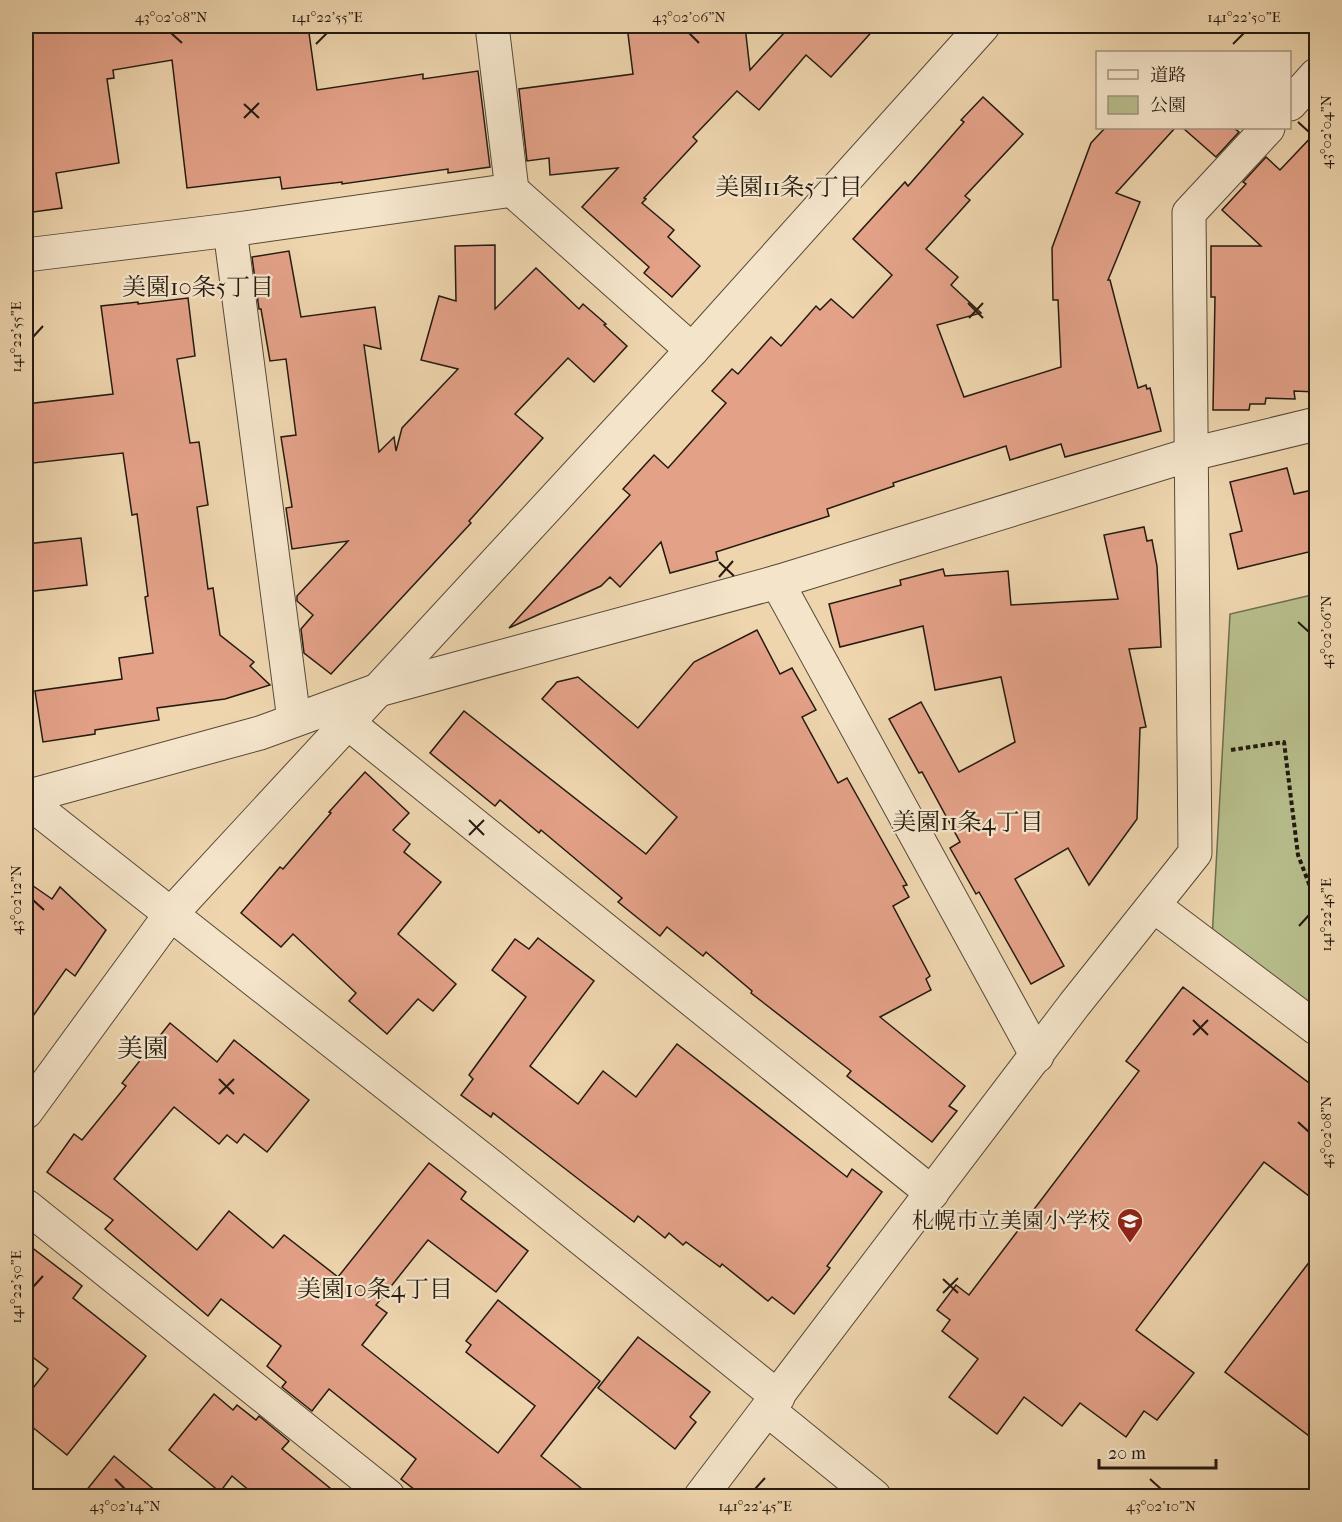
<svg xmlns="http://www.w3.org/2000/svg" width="1342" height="1522" viewBox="0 0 1342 1522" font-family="'IM FELL French Canon','Noto Serif JP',serif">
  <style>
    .green { fill: #b7bd8b; stroke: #6e6c4e; stroke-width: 1.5 }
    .building { fill: #e3a188; stroke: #241a10; stroke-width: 1.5 }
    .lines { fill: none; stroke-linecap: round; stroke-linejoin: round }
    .minor-casing { stroke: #564938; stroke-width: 35 }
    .path { stroke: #241a10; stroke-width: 4; stroke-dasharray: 4.5 3; stroke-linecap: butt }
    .minor { stroke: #f4e4ca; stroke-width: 33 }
    .ticks { fill: none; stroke: #241a10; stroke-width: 2 }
    .labels { text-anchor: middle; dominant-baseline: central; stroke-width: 4.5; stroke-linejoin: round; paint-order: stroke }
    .poi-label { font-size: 22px; fill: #241a10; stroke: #f4e4ca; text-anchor: end }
    .neighbourhood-label { font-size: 24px; fill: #241a10; stroke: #f4e4ca }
    .quarter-label { font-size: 26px; fill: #241a10; stroke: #f4e4ca }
    .neatline { fill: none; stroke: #241a10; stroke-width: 2 }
    .ticks-label { font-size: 15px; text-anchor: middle; fill: #241a10 }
  </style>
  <rect width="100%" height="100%" fill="#eed5ae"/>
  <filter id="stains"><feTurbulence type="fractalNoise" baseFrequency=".00333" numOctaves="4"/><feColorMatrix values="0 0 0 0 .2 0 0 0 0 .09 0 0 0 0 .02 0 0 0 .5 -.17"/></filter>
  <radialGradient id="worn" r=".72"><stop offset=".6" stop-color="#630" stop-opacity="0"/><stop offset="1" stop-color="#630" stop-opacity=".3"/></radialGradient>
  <!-- green -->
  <polygon class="green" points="1316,594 1316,1017 1212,939 1230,614"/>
  <!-- building -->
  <g class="building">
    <polygon points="26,26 308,26 317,90 423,74 423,79 478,71 490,167 448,173 448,169 342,184 342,182 282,189 280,177 187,188 172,60 113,70 114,78 107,79 119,163 56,173 62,208 26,213"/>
    <polygon points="627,26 745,26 750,70 783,34 773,26 877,26 831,77 806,55 759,110 737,91 693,137 697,141 644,198 646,199 642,203 674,230 668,237 700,266 672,297 644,273 649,267 582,207 618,168 550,175 549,158 527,161 519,89 633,74"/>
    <polygon points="983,97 1023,134 965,196 970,200 926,249 958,277 951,285 981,313 937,325 964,397 1061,367 1058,300 1053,300 1052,248 1091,143 1105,128 1175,128 1116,193 1140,202 1108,280 1110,280 1138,388 1146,385 1147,389 1150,388 1161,431 1065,457 1061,444 1010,460 1006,446 893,483 894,486 827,509 829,516 716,552 718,560 670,573 661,542 620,587 610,577 601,586 509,628 630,495 623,489 654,455 668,468 726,403 712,391 732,369 738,374 771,337 781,346 816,306 820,310 831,299 853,318 892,275 853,239 905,182 908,186 964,122 961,120"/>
    <polygon points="1183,128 1234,128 1239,132 1216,157"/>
    <polygon points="1317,131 1316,392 1294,391 1295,399 1266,398 1265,404 1250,404 1249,410 1213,410 1215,297 1211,297 1211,246 1261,246 1222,210 1246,184 1243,182 1266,157 1280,170"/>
    <polygon points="495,245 495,309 536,268 579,309 583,304 606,324 604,325 627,346 594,382 568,358 515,414 543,438 469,521 471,523 331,674 304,653 301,629 313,615 297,601 297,596 348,541 292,549 286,508 292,507 281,437 296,435 286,359 270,361 261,309 259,309 252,257 289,251 301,317 375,307 381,349 364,345 379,452 394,437 396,451 402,428 458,369 421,360 439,296 456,301 455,246"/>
    <polygon points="188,298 195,356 177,359 190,443 199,442 208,505 197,507 208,589 213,588 220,635 254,662 250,666 270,685 225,699 157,708 159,720 95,730 95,734 43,742 35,691 122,679 119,658 153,653 145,597 148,596 137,514 132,515 123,453 33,463 30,441 26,441 26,404 113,394 101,306 138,302 138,304"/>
    <polygon points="1287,468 1294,494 1317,489 1317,550 1238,569 1230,534 1242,531 1230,482"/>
    <polygon points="1144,527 1147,541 1152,540 1157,566 1161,647 1129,649 1146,727 1140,728 1137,819 1089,885 1068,848 1015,879 1064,966 1031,984 979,892 976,894 950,848 960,842 922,772 919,773 889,719 921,702 959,772 1015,742 1001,677 935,690 923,626 840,647 829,604 901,585 900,580 943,569 945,576 1008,571 1011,605 1118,599 1104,535"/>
    <polygon points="81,538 87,585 26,592 26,544"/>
    <polygon points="757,630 780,674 792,668 816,710 802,717 838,783 847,778 907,885 903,886 909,897 893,906 930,976 926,979 931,990 880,1017 965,1086 949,1106 957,1111 932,1142 847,1076 851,1071 751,993 752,991 706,952 703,956 667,927 660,936 618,902 622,898 541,830 539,833 500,800 495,806 430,753 464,711 646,854 677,817 542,699 557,682 578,677 638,728 694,662"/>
    <polygon points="365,772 409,813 393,830 410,844 404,852 441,882 398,934 456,984 433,1011 418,999 387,1034 349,1001 356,993 293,934 281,947 241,913 280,867 283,869 331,813 329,812"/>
    <polygon points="26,881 52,899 60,887 106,930 75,976 66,969 26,1026"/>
    <polygon points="538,938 594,981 530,1066 578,1104 603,1071 636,1097 677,1044 847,1177 852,1169 882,1192 827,1266 830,1268 794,1314 772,1297 768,1301 722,1264 720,1267 686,1242 683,1245 669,1233 665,1238 638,1216 634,1222 493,1113 491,1117 461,1095 473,1079 469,1075 526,997 492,970 515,939 529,949"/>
    <polygon points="1183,987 1317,1089 1317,1202 1264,1162 1136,1330 1194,1373 1157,1420 1144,1411 1126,1437 1080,1403 1062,1426 1024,1397 997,1434 949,1397 978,1359 942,1331 950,1320 937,1310 956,1285 969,1295 1139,1071 1126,1061"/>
    <polygon points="170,1023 217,1062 234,1040 309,1100 267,1152 244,1134 237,1143 227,1135 219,1144 174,1107 114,1179 197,1250 229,1211 273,1248 284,1235 338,1277 429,1163 466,1192 461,1199 528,1251 496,1292 428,1240 376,1305 387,1313 362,1345 498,1453 535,1406 466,1352 471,1345 466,1341 498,1300 600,1381 541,1456 592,1497 424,1497 401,1479 416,1459 329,1389 312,1411 282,1387 286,1382 267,1366 281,1346 221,1299 208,1316 105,1229 113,1220 47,1172 74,1134 82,1140 126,1086 122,1083"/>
    <polygon points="26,1243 82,1286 73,1298 146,1356 67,1455 26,1422 26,1397 48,1369 26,1352"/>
    <polygon points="1317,1252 1317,1442 1225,1372"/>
    <polygon points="638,1337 710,1392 690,1417 696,1422 675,1449 598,1388"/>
    <polygon points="214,1394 233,1410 237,1405 256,1420 259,1416 289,1441 282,1449 341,1497 257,1497 232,1476 220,1492 169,1450"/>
    <polygon points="114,1456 163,1497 81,1497"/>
  </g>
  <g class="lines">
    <!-- minor casing -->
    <g class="minor-casing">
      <g id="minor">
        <polyline points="492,26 512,190"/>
        <polyline points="1290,104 1316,75"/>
        <polyline points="230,230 294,720"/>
        <polyline points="26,255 230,230 512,190 692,350"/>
        <polyline points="777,582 1037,1056"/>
        <polyline points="348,723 932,1193"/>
        <polyline points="26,797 260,733 378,690 777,582 1192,454 1316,424"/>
        <polyline points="26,800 497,1171 778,1397"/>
        <polyline points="1154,906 1316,1028"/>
        <polyline points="26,1112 170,915 692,350 983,26"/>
        <polyline points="26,1206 388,1496"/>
        <polyline points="768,1410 874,1496"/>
        <polyline points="701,1496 1074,1005 1195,853 1189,213 1268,128"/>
      </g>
    </g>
    <!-- path -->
    <polyline class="path" points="1231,750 1284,742 1298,855 1316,902"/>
    <!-- minor -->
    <use href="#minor" class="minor"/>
  </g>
  <!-- ticks -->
  <path class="ticks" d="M 171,33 L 182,43M 689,33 L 699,43M 316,44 L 327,33M 1233,44 L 1244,33M 244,104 L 259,118M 244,118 L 259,103M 1298,122 L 1309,132M 968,303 L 983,318M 969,318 L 983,303M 33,337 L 43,326M 719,562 L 734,576M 719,577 L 733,561M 1298,622 L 1309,632M 469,820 L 484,835M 469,835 L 484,820M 33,900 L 44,910M 1299,926 L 1309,915M 1193,1020 L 1208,1035M 1193,1035 L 1208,1020M 219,1079 L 234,1094M 219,1094 L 234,1079M 1298,1122 L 1309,1132M 943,1279 L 958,1293M 33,1287 L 43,1276M 943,1293 L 958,1278M 115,1479 L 125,1489M 1150,1479 L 1161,1489M 755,1489 L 765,1478"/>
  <!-- icons -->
  <defs>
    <g id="school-pin" transform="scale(1.35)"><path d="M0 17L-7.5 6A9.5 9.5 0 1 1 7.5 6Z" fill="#8f2418" stroke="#f4e4ca"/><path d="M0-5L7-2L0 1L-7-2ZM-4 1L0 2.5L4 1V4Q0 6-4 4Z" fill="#fff"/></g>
  </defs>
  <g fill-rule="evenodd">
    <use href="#school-pin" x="1130" y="1221"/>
  </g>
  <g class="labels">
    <!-- poi labels -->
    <g class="poi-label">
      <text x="1110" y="1221">札幌市立美園小学校</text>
    </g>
    <!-- neighbourhood labels -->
    <g class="neighbourhood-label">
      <text x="789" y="187">美園11条5丁目</text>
      <text x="198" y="287">美園10条5丁目</text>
      <text x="968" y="822">美園11条4丁目</text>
      <text x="375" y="1289">美園10条4丁目</text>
    </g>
    <!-- quarter labels -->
    <g class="quarter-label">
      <text x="143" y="1048">美園</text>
    </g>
  </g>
  <!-- margin -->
  <rect width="1342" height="1522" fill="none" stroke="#eed5ae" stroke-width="66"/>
  <!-- legend -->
  <rect x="1096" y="51" width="195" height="78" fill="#f4e4ca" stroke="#a19380" stroke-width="1.5"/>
  <rect x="1108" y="70" width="30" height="9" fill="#f4e4ca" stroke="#a19380" stroke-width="1.5"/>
  <text x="1150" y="81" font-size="18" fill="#241a10">道路</text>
  <rect x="1108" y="96" width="30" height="18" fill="#b7bd8b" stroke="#a19380" stroke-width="1.5"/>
  <text x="1150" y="111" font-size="18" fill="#241a10">公園</text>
  <!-- scale -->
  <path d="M1099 1459v9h117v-9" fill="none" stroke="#241a10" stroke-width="3"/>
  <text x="1108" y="1459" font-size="18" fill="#241a10" stroke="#f4e4ca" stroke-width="4.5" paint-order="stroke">20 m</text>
  <rect x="33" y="33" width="1276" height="1456" class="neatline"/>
  <g class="ticks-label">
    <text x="171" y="22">43°02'08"N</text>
    <text x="327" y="22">141°22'55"E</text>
    <text x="689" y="22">43°02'06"N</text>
    <text x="1244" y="22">141°22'50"E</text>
    <text transform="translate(1326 132) rotate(-90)" y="5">43°02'04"N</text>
    <text transform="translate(16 337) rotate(-90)" y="5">141°22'55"E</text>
    <text transform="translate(1326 632) rotate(-90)" y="5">43°02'06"N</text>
    <text transform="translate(16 900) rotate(-90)" y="5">43°02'12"N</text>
    <text transform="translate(1326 915) rotate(-90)" y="5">141°22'45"E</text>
    <text transform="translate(1326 1132) rotate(-90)" y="5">43°02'08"N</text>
    <text transform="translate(16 1287) rotate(-90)" y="5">141°22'50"E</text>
    <text x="125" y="1511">43°02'14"N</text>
    <text x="755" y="1511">141°22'45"E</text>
    <text x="1161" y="1511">43°02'10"N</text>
  </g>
  <rect width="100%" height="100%" filter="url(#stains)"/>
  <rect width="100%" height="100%" fill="url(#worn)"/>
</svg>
